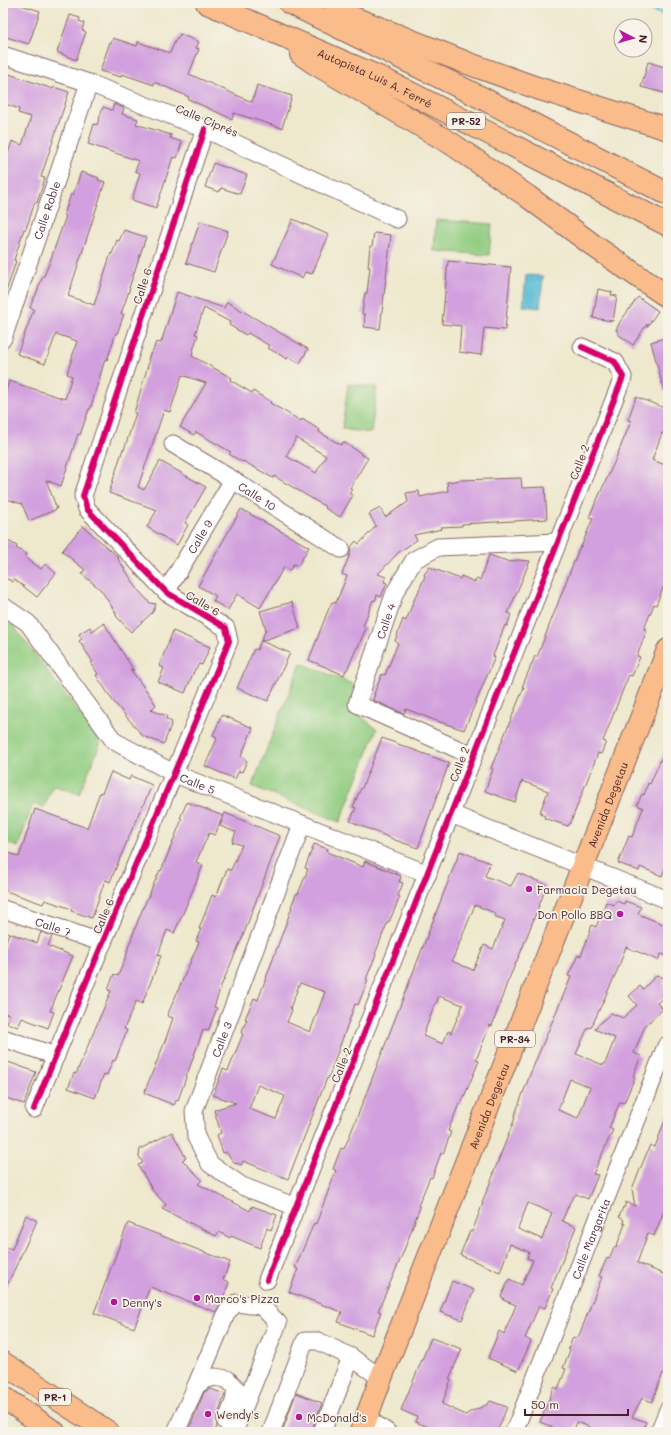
<svg xmlns="http://www.w3.org/2000/svg" width="671" height="1435" viewBox="0 0 671 1435" font-family="Mali,sans-serif">
  <style>
    .green { fill: #92cd81; stroke: #6e7656 }
    .water { fill: #55bad3; stroke: #506c7f }
    .lines { fill: none; stroke-linecap: round; stroke-linejoin: round }
    .stream { stroke: #55bad3; stroke-width: 4 }
    .building { fill: #d2a0de; fill-rule: evenodd }
    .minor-casing { stroke: #836564; stroke-width: 19 }
    .major-casing { stroke: #836564; stroke-width: 24 }
    .highway-casing { stroke: #836564; stroke-width: 24 }
    .minor { stroke: #fff; stroke-width: 17 }
    .major { stroke: #f9bc8a; stroke-width: 22 }
    .highway { stroke: #f9bc8a; stroke-width: 22 }
    .cycleway-casing { stroke: #f7f3e8; stroke-width: 8 }
    .cycleway { stroke: #d6006c; stroke-width: 6 }
    .poi-dot { fill: #b5179e; stroke: #f7f3e8; stroke-width: 1.5 }
    .labels { text-anchor: middle; dominant-baseline: central; stroke-width: 3.5; stroke-linejoin: round; paint-order: stroke }
    .shield { fill: #f7f3e8; stroke: #7e5f64; stroke-width: 1 }
    .shield-label { font-size: 10px; font-weight: bold; fill: #4a1f2b }
    .street-label { font-size: 11px; fill: #4a1f2b; stroke: #f7f3e8 }
    .poi-label { font-size: 11px; fill: #4a1f2b; stroke: #f7f3e8; text-anchor: start }
  </style>
  <rect width="100%" height="100%" fill="#f7f3e8"/>
  <filter id="ink" filterUnits="userSpaceOnUse"><feTurbulence type="fractalNoise" baseFrequency=".025" numOctaves="2"/><feDisplacementMap in="SourceGraphic" scale="8" xChannelSelector="R" yChannelSelector="G"/><feConvolveMatrix kernelMatrix="1 2 1 2 8 2 1 2 1" color-interpolation-filters="sRGB"/></filter>
  <filter id="wash" filterUnits="userSpaceOnUse"><feTurbulence type="fractalNoise" baseFrequency=".012" numOctaves="4" result="noise"/><feDisplacementMap in="SourceGraphic" scale="16" xChannelSelector="R" yChannelSelector="G"/><feGaussianBlur stdDeviation="0.9" result="paint"/><feColorMatrix in="noise" values="0 0 0 0 0 0 0 0 0 0 0 0 0 0 0 0 0 1.4 0 .05"/><feComposite in="paint" operator="in"/></filter>
  <g filter="url(#wash)">
    <rect width="100%" height="100%" fill="#eee8cd"/>
    <!-- green -->
    <g class="green">
      <polygon points="436,220 492,224 489,255 434,251"/>
      <polygon points="348,384 377,387 371,433 342,429"/>
      <polygon points="8,619 101,742 79,794 53,785 44,807 33,804 18,847 3,842 3,635"/>
      <polygon points="301,663 357,686 349,707 377,729 340,822 252,786"/>
    </g>
    <!-- water -->
    <polygon class="water" points="526,275 543,276 540,308 523,306"/>
    <g class="lines">
      <!-- stream -->
      <polyline class="stream" points="636,3 668,16"/>
    </g>
    <g id="blocks">
      <!-- building -->
      <g class="building">
        <polygon points="3,3 15,3 40,11 29,44 3,36"/>
        <polygon points="70,15 80,18 79,21 84,23 82,30 86,32 76,60 57,52"/>
        <polygon points="180,34 199,42 196,48 199,49 189,74 252,102 257,85 292,96 282,128 234,113 232,119 188,99 189,97 154,82 154,85 122,74 121,77 100,71 110,42 111,43 113,38 137,46 138,42 170,53 176,39 177,40"/>
        <polygon points="648,62 668,68 668,94 641,87"/>
        <polygon points="3,73 9,75 9,74 53,89 54,87 69,92 41,177 45,178 37,203 35,202 26,229 24,229 14,260 16,261 5,295 3,294 3,169 12,141 22,145 31,117 18,113 19,109 3,103"/>
        <polygon points="114,104 124,108 122,114 138,119 136,124 171,135 170,138 182,142 177,158 173,157 156,208 132,200 140,173 135,171 139,161 88,144 94,124 97,125 103,107 112,110"/>
        <polygon points="213,163 247,175 240,194 221,188 219,192 205,187"/>
        <polygon points="81,172 99,178 98,180 105,182 68,296 94,305 111,253 112,254 117,240 119,241 124,230 146,237 129,288 130,288 121,314 124,314 117,334 116,333 107,360 105,359 90,410 89,409 80,435 78,434 61,486 46,480 57,509 29,521 22,504 3,498 3,400 9,381 65,399 72,376 67,374 77,341 56,334 45,364 17,354 34,309 30,308 34,297 35,297 43,276 44,276 49,264 66,216 64,215 71,194 73,195"/>
        <polygon points="293,219 329,235 312,274 305,272 302,278 272,264"/>
        <polygon points="200,221 228,231 214,272 186,263"/>
        <polygon points="374,233 391,235 380,329 364,327 365,314 362,314 365,293 367,293 370,267 368,267 370,246 372,247"/>
        <polygon points="448,261 511,267 505,330 484,328 481,355 459,352 461,326 442,324"/>
        <polygon points="598,289 612,292 611,295 617,296 613,321 593,318"/>
        <path d="M 177,292 L 224,308 L 227,302 L 308,349 L 300,363 L 288,357 L 287,359 L 268,348 L 270,346 L 248,333 L 246,335 L 229,325 L 230,322 L 204,308 L 195,334 L 198,335 L 192,354 L 193,354 L 192,356 L 232,378 L 230,380 L 252,393 L 253,391 L 271,402 L 270,403 L 301,421 L 302,419 L 320,430 L 319,432 L 341,445 L 343,442 L 361,453 L 360,454 L 368,458 L 350,488 L 352,489 L 349,494 L 353,495 L 340,517 L 325,508 L 326,507 L 274,476 L 273,478 L 243,461 L 242,462 L 229,454 L 231,452 L 196,432 L 194,435 L 180,427 L 206,383 L 182,375 L 170,412 L 164,410 L 138,487 L 144,490 L 160,461 L 206,487 L 185,523 L 188,525 L 177,545 L 147,527 L 157,510 L 109,493 L 120,458 L 123,449 L 124,450 L 136,413 L 134,413 L 149,362 L 148,360 L 150,354 L 154,348 L 156,342 L 161,343 ZM 296,438 L 326,456 L 316,473 L 286,456 Z"/>
        <polygon points="638,297 658,311 647,327 647,324 633,345 618,334 619,332 616,330 620,322"/>
        <polygon points="668,337 668,391 664,391 651,342"/>
        <polygon points="636,397 668,409 668,435 662,433 652,460 668,466 668,576 656,605 654,604 644,629 647,630 637,656 640,657 632,676 629,675 622,692 603,741 606,742 601,754 598,753 570,824 569,824 568,826 544,818 545,816 541,814 542,812 540,812 548,791 522,781 515,802 485,791 493,769 491,768 524,687 522,687 535,656 537,657 580,546 581,547 593,518 589,517 614,463 631,421 628,420"/>
        <polygon points="521,478 522,488 545,487 547,519 462,524 462,526 441,527 442,529 414,535 417,540 399,552 378,574 386,577 384,582 387,583 381,597 377,595 375,601 373,600 363,626 366,628 358,647 357,647 347,670 346,670 344,675 309,660 327,613 332,602 336,603 338,598 347,576 342,574 350,554 351,547 356,541 359,544 376,526 369,514 380,508 385,517 408,502 406,493 419,491 420,497 448,491 447,482 461,480"/>
        <polygon points="241,509 309,547 298,566 294,564 290,570 284,567 260,608 237,594 228,610 213,601 216,596 198,586"/>
        <polygon points="83,526 119,558 118,559 139,591 150,603 156,604 153,612 131,632 116,616 116,613 101,590 82,574 85,570 62,551"/>
        <polygon points="3,538 17,546 16,548 27,554 25,557 41,569 45,564 56,573 37,597 14,579 13,582 3,577"/>
        <polygon points="489,555 510,562 518,560 530,561 508,613 511,614 507,626 505,625 493,656 495,657 464,730 437,721 406,709 404,714 373,700 375,694 374,694 382,674 385,675 398,643 395,641 403,619 406,621 416,595 417,595 425,576 424,574 427,571 429,567 460,579 461,576 475,582 476,579 480,580"/>
        <polygon points="292,602 300,628 261,641 290,653 268,701 237,688 254,649 257,650 266,629 260,611"/>
        <polygon points="104,623 134,671 130,669 146,690 156,705 151,710 167,716 166,719 172,722 164,744 143,736 113,701 96,675 98,674 91,663 93,662 79,641 82,639 79,634 90,627 92,631"/>
        <polygon points="173,631 210,647 202,665 199,664 196,669 195,669 185,693 158,682 164,668 159,666"/>
        <polygon points="222,715 253,728 241,756 247,761 242,772 239,771 235,779 205,766 216,741 217,737 213,735"/>
        <polygon points="382,738 449,763 418,848 395,840 350,821 356,808 353,807 361,788 362,788"/>
        <polygon points="667,745 668,860 662,876 640,867 639,871 618,863 629,836 632,837 643,808 637,805 642,794 644,795 648,783 650,784"/>
        <polygon points="111,772 129,780 131,776 152,785 142,808 141,808 110,882 105,880 92,918 71,911 72,909 45,900 43,904 3,890 3,870 9,853 19,857 35,809 87,828 100,792 102,793"/>
        <polygon points="187,802 223,816 215,835 209,833 196,862 203,865 184,911 174,933 167,930 158,955 161,956 142,1004 136,1001 124,1029 127,1030 115,1061 113,1060 107,1075 104,1074 95,1098 68,1088 74,1073 76,1074 111,991 108,990 114,974 118,976 128,951 127,951 140,915 160,870 161,871 182,819 180,818"/>
        <polygon points="225,813 280,836 243,936 221,986 214,1007 217,1008 208,1031 203,1030 178,1100 177,1099 174,1105 144,1093 164,1044 173,1018 167,1016 199,942 196,941 201,929 199,929 212,895 216,897 227,869 231,870 242,845 232,842 236,832 220,826"/>
        <path d="M 314,844 L 328,849 L 327,852 L 363,867 L 365,861 L 401,876 L 399,882 L 403,883 L 398,896 L 400,897 L 389,922 L 388,921 L 375,954 L 376,955 L 366,979 L 368,980 L 358,1005 L 355,1004 L 328,1079 L 327,1078 L 288,1179 L 243,1161 L 241,1165 L 237,1163 L 235,1164 L 226,1152 L 223,1153 L 217,1135 L 221,1133 L 214,1110 L 236,1103 L 213,1095 L 223,1069 L 228,1071 L 243,1034 L 241,1033 L 247,1019 L 245,1019 L 254,998 L 258,1000 L 292,907 L 291,907 L 296,894 L 298,894 L 308,869 L 305,868 ZM 300,983 L 325,992 L 310,1032 L 287,1022 L 292,1010 L 290,1008 ZM 258,1085 L 285,1096 L 276,1119 L 249,1109 Z"/>
        <path d="M 460,851 L 490,863 L 485,876 L 511,886 L 518,873 L 547,885 L 520,954 L 507,983 L 492,1026 L 490,1025 L 476,1060 L 479,1061 L 461,1104 L 459,1104 L 448,1131 L 451,1132 L 443,1154 L 441,1153 L 432,1178 L 430,1177 L 418,1206 L 420,1207 L 403,1253 L 378,1311 L 381,1312 L 372,1335 L 338,1322 L 342,1312 L 289,1292 L 298,1269 L 295,1268 L 300,1256 L 314,1223 L 316,1224 L 336,1170 L 333,1169 L 341,1148 L 344,1149 L 356,1120 ZM 475,905 L 495,913 L 494,916 L 505,920 L 493,949 L 484,945 L 473,970 L 452,961 ZM 439,996 L 463,1005 L 451,1033 L 448,1031 L 443,1044 L 423,1036 L 435,1004 L 436,1004 Z"/>
        <path d="M 616,901 L 624,904 L 625,901 L 641,907 L 638,914 L 668,926 L 668,956 L 661,954 L 658,960 L 626,947 L 617,971 L 591,1028 L 588,1027 L 576,1054 L 603,1065 L 605,1064 L 615,1038 L 594,1029 L 611,1013 L 623,1018 L 637,1005 L 629,996 L 640,986 L 643,989 L 657,975 L 664,978 L 665,996 L 657,1003 L 663,1009 L 645,1026 L 634,1053 L 641,1056 L 633,1076 L 635,1077 L 624,1103 L 620,1102 L 609,1128 L 613,1130 L 593,1174 L 598,1175 L 588,1199 L 576,1194 L 570,1202 L 562,1221 L 576,1227 L 551,1288 L 553,1289 L 545,1308 L 539,1306 L 525,1338 L 531,1341 L 518,1371 L 488,1358 L 499,1331 L 504,1334 L 516,1305 L 503,1300 L 504,1298 L 501,1297 L 509,1279 L 522,1285 L 533,1260 L 527,1258 L 529,1252 L 510,1244 L 500,1272 L 460,1255 L 470,1231 L 472,1232 L 483,1203 L 482,1202 L 494,1174 L 493,1174 L 515,1118 L 514,1117 L 531,1072 L 571,977 L 568,976 L 578,955 L 581,956 L 592,925 L 596,927 L 606,902 L 614,905 ZM 570,1079 L 590,1087 L 578,1118 L 558,1110 ZM 528,1203 L 552,1213 L 542,1239 L 518,1229 Z"/>
        <polygon points="41,932 52,936 48,946 73,956 50,1011 54,1012 48,1028 22,1018 18,1027 7,1023 10,1015 3,1012 3,949 9,933 37,943"/>
        <polygon points="8,1062 36,1072 24,1104 3,1097 3,1077"/>
        <polygon points="667,1115 668,1206 666,1212 664,1211 654,1236 648,1233 637,1263 668,1276 668,1375 663,1373 652,1402 642,1398 632,1417 646,1422 642,1432 602,1432 577,1422 573,1432 550,1432 552,1427 540,1422 554,1387 558,1389 566,1369 563,1368 570,1350 568,1349 573,1337 577,1339 580,1333 602,1277 599,1276 607,1258 609,1259 614,1247 616,1248 625,1224 623,1223 624,1220 619,1217 623,1207 624,1208 626,1202 635,1206 632,1189 650,1145 655,1147"/>
        <polygon points="172,1132 186,1158 182,1160 202,1180 198,1184 250,1211 252,1206 277,1215 271,1230 267,1228 260,1248 231,1236 230,1238 219,1232 216,1236 162,1209 166,1205 153,1191 138,1165 143,1163 139,1156 140,1149"/>
        <polygon points="26,1215 37,1221 3,1294 3,1246 12,1249"/>
        <polygon points="128,1223 230,1262 223,1280 229,1282 221,1304 216,1312 150,1287 134,1328 94,1313"/>
        <polygon points="452,1281 474,1290 462,1320 440,1312"/>
        <polygon points="431,1338 462,1349 449,1379 451,1380 442,1404 466,1415 468,1413 488,1404 490,1401 507,1407 497,1432 442,1432 415,1422 417,1417 401,1410"/>
        <polygon points="210,1389 225,1394 217,1418 217,1426 215,1432 188,1432 204,1392"/>
        <polygon points="296,1393 322,1403 311,1432 282,1432"/>
      </g>
    </g>
  </g>
  <g filter="url(#ink)">
    <use href="#blocks" fill-opacity="0" stroke="#836564" stroke-width="1"/>
    <g class="lines">
      <!-- minor casing -->
      <g class="minor-casing">
        <g id="minor">
          <polyline points="3,55 89,83 205,129 397,219"/>
          <path id="s1" d="M 3,338 L 89,83"/>
          <path id="s2" d="M 173,444 L 233,480 L 341,549"/>
          <path id="s3" d="M 166,592 L 233,480"/>
          <path id="s4" d="M 3,606 L 28,623 L 114,741 L 175,774 L 428,874"/>
          <path id="s5" d="M 473,756 L 357,704 L 395,592 L 414,560 L 438,547 L 558,542"/>
          <polyline points="451,814 668,900"/>
          <path id="s6" d="M 3,909 L 103,943"/>
          <polyline points="3,1038 56,1056"/>
          <path d="M 34,1109 C 97,952 165,798 229,641 L 226,628 L 166,592 L 87,509 L 83,496 L 205,129"/>
          <path id="s7" d="M 296,1207 L 242,1186 L 210,1164 L 196,1137 L 194,1111 L 302,824"/>
          <polyline points="267,1280 623,377 615,362 582,347"/>
          <polyline points="196,1386 227,1312 236,1303 261,1306 278,1323 234,1432"/>
          <polyline points="366,1418 387,1432"/>
          <polyline points="176,1432 196,1386 204,1380 215,1377 227,1379 236,1388 234,1402 226,1422"/>
          <polyline points="271,1432 305,1341 318,1341 351,1357"/>
          <polyline points="322,1432 351,1357 381,1378"/>
          <path id="s8" d="M 514,1432 L 666,1046 L 668,1047"/>
          <polyline points="659,1432 668,1410"/>
        </g>
      </g>
      <!-- major casing -->
      <g class="major-casing">
        <g id="major">
          <polyline points="3,1363 108,1432"/>
          <polyline points="3,1397 54,1432"/>
          <path id="s9" d="M 361,1432 L 381,1378 L 668,650"/>
        </g>
      </g>
      <!-- highway casing -->
      <g class="highway-casing">
        <g id="highway">
          <path id="s10" d="M 207,3 L 381,78 L 668,225"/>
          <polyline points="290,3 482,98 668,194"/>
          <polyline points="336,11 467,63 537,88 668,129"/>
          <polyline points="301,54 314,63 452,144 527,196 597,248 668,297"/>
        </g>
      </g>
      <!-- minor -->
      <use href="#minor" class="minor"/>
      <!-- major -->
      <use href="#major" class="major"/>
      <!-- highway -->
      <use href="#highway" class="highway"/>
      <!-- cycleway casing -->
      <g class="cycleway-casing">
        <g id="cycleway">
          <path d="M 34,1109 C 97,952 165,798 229,641 L 226,628 L 166,592 L 87,509 L 83,496 L 205,129"/>
          <polyline points="267,1280 623,377 615,362 582,347"/>
        </g>
      </g>
      <!-- cycleway -->
      <use href="#cycleway" class="cycleway"/>
    </g>
  </g>
  <!-- markers -->
  <g class="poi-dot">
    <circle cx="529" cy="889" r="4"/>
    <circle cx="620" cy="914" r="4"/>
    <circle cx="197" cy="1298" r="4"/>
    <circle cx="114" cy="1302" r="4"/>
    <circle cx="208" cy="1414" r="4"/>
    <circle cx="299" cy="1417" r="4"/>
  </g>
  <g class="labels">
    <!-- shield labels -->
    <g class="shield">
      <rect x="447" y="113" width="38" height="16" rx="3"/>
      <rect x="495" y="1031" width="40" height="16" rx="3"/>
      <rect x="39" y="1389" width="32" height="16" rx="3"/>
    </g>
    <g class="shield-label">
      <text x="466" y="121">PR-52</text>
      <text x="515" y="1039">PR-34</text>
      <text x="55" y="1397">PR-1</text>
    </g>
    <!-- street labels -->
    <g class="street-label">
      <text stroke="none"><textPath href="#s10" startOffset="184">Autopista Luis A. Ferré</textPath></text>
      <text transform="translate(207 120) rotate(23)">Calle Ciprés</text>
      <text stroke="none"><textPath href="#s1" startOffset="135">Calle Roble</textPath></text>
      <text transform="translate(142 286) rotate(-72)">Calle 6</text>
      <text transform="translate(579 462) rotate(-69)">Calle 2</text>
      <text stroke="none"><textPath href="#s2" startOffset="99">Calle 10</textPath></text>
      <text stroke="none"><textPath href="#s3" startOffset="65">Calle 9</textPath></text>
      <text transform="translate(203 603) rotate(31)">Calle 6</text>
      <text stroke="none"><textPath href="#s5" startOffset="215">Calle 4</textPath></text>
      <text transform="translate(459 764) rotate(-69)">Calle 2</text>
      <text stroke="none"><textPath href="#s4" startOffset="270">Calle 5</textPath></text>
      <text stroke="none"><textPath href="#s9" startOffset="674">Avenida Degetau</textPath></text>
      <text transform="translate(103 916) rotate(-67)">Calle 6</text>
      <text stroke="none"><textPath href="#s6" startOffset="53">Calle 7</textPath></text>
      <text stroke="none"><textPath href="#s7" startOffset="230">Calle 3</textPath></text>
      <text transform="translate(341 1065) rotate(-68)">Calle 2</text>
      <text stroke="none"><textPath href="#s9" startOffset="350">Avenida Degetau</textPath></text>
      <text stroke="none"><textPath href="#s8" startOffset="208">Calle Margarita</textPath></text>
    </g>
    <!-- poi labels -->
    <g class="poi-label">
      <text x="537" y="889">Farmacia Degetau</text>
      <text x="612" y="914" text-anchor="end">Don Pollo BBQ</text>
      <text x="205" y="1298">Marco's Pizza</text>
      <text x="122" y="1302">Denny's</text>
      <text x="216" y="1414">Wendy's</text>
      <text x="307" y="1417">McDonald's</text>
    </g>
  </g>
  <!-- margin -->
  <rect width="671" height="1435" fill="none" stroke="#f7f3e8" stroke-width="16"/>
  <!-- north arrow -->
  <g transform="translate(633 38) rotate(96)"><circle r="19" fill="#f7f3e8" stroke="#b29e9c"/>
  <path d="M0-3L7 15L0 10L-7 15Z" fill="#b5179e"/>
  <text y="-6" font-size="11" font-weight="bold" text-anchor="middle" fill="#4a1f2b">N</text>
  </g>
  <!-- scale -->
  <path d="M525 1409v6h103v-6" fill="none" stroke="#4a1f2b" stroke-width="2"/>
  <text x="531" y="1409" font-size="12" fill="#4a1f2b" stroke="#f7f3e8" stroke-width="3" paint-order="stroke">50 m</text>
</svg>
